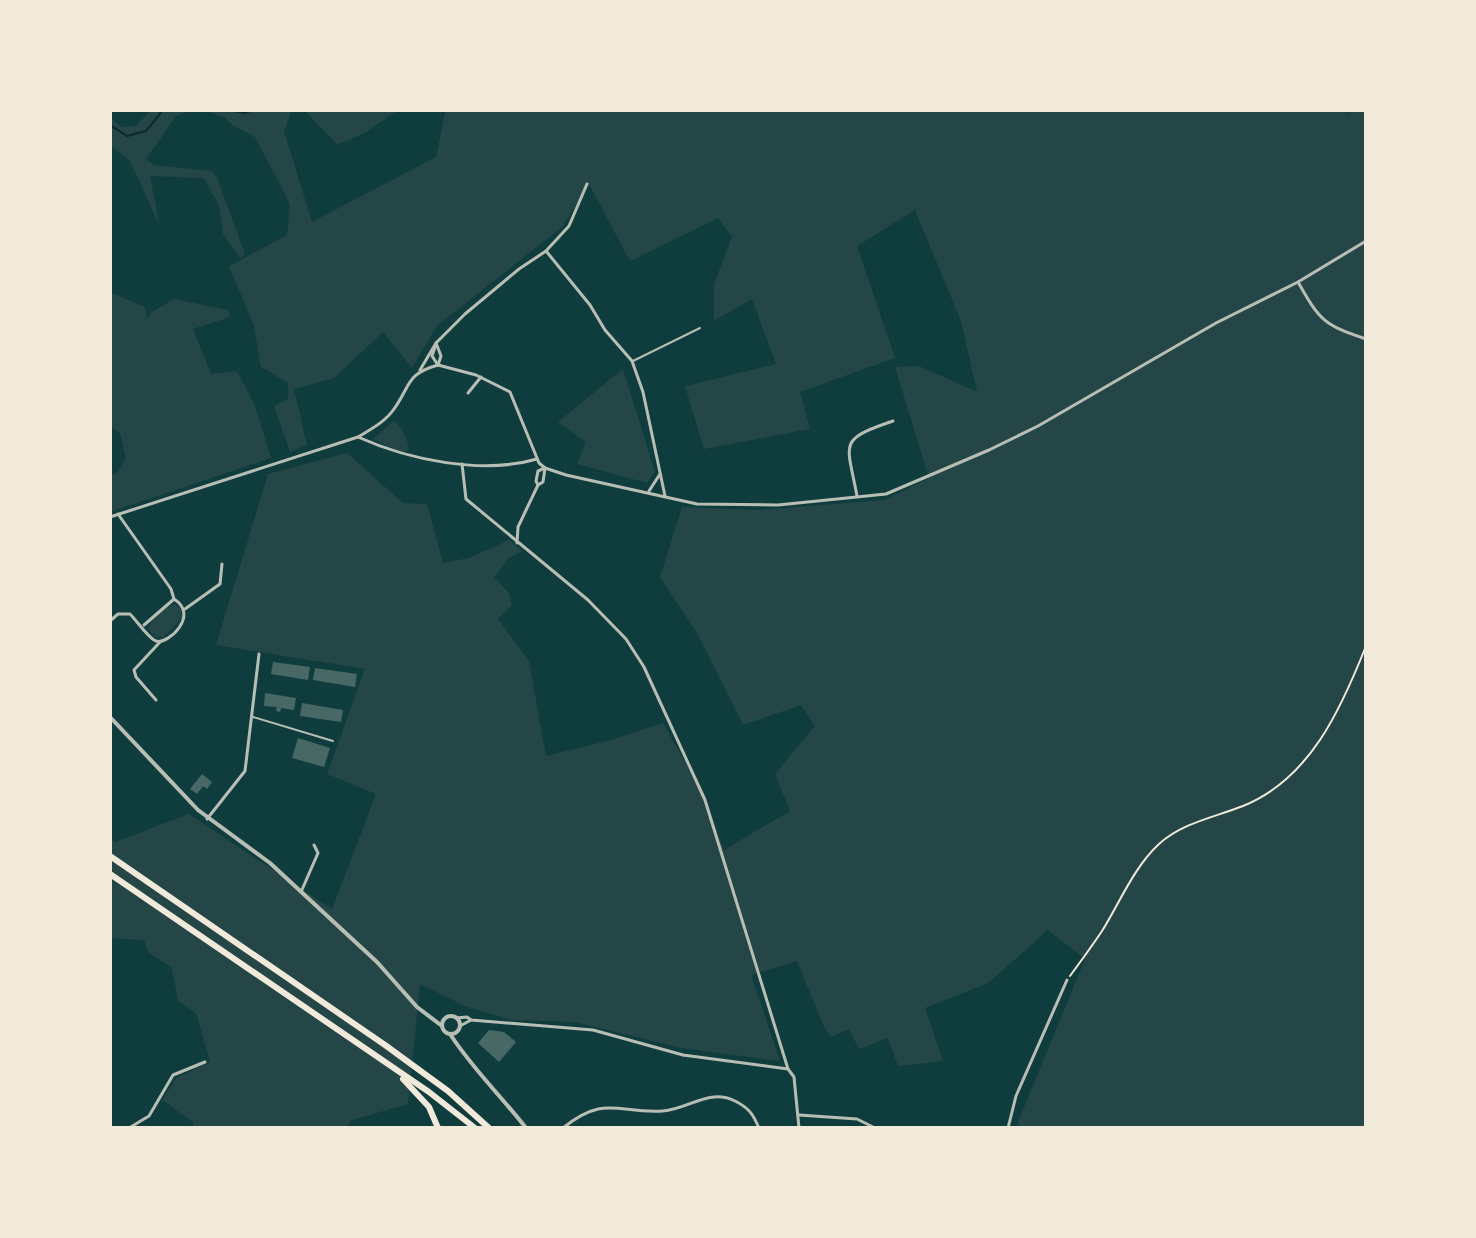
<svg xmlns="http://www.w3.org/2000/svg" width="1476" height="1238" viewBox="0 0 1476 1238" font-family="'Varela Round',sans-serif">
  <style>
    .green { fill: #244646 }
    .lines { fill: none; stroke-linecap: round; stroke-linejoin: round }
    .stream { stroke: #0a2a2b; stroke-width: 2 }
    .building { fill: #486865 }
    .path { stroke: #f1e9da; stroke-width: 2 }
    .service { stroke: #b8beb3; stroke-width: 2 }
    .minor { stroke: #b8beb3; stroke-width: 3 }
    .tertiary { stroke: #b8beb3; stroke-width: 4 }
    .trunk { stroke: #f1e9da; stroke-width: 6 }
  </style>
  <rect width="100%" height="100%" fill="#0f3d3e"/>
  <!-- green -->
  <g class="green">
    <polygon points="151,110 192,110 176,116 146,159 154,165 211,171 217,178 245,254 240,258 223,234 219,205 204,178 150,176 159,224 130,161 110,145 110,117 121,127 136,126"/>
    <polygon points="206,110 292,110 284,131 312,222 436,157 446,110 1345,110 1348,116 1347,110 1366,110 1366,1128 1018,1128 1018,1122 1085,959 1048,930 988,983 925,1008 943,1061 898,1066 888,1038 859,1049 849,1029 831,1037 824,1027 797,961 751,975 780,1061 681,1048 575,1022 511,1020 465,1006 420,984 408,1104 352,1120 345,1128 194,1128 193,1122 162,1100 176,1078 210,1062 196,1013 178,1001 172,968 148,952 144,940 110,938 110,839 115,842 189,814 332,909 376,794 327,774 365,669 216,645 268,474 347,453 403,503 427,504 443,563 469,558 509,540 522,551 509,558 494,577 509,593 512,605 498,619 529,661 546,756 611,740 663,723 705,797 724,850 790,811 775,774 815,726 801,705 743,725 697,633 660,577 682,507 759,510 884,500 929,478 895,367 919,366 977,392 961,321 915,210 857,246 895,358 800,392 810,429 704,449 685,386 776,364 752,299 714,321 714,284 732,237 718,218 630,261 589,184 562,227 437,326 412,368 383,332 334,378 294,389 307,445 290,452 274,406 288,399 288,383 261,367 254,326 229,266 287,235 290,204 255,137 234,126 225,118"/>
    <polygon points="304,110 398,110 366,132 338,145"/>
    <polygon points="110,292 145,307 147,320 152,312 174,299 228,310 230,317 193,329 211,374 237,371 255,406 271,458 110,512 110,476 118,472 126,458 120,433 110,426"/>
    <polygon points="623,369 655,472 647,483 577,464 586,442 558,422"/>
    <path d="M 394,421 C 402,427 409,440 408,450 L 404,453 L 373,439 Z"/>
    <path d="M 175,604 L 180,608 L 183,617 L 164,637 L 156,638 L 148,629 C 151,618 164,607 175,604 Z"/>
  </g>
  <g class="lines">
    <!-- stream -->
    <g class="stream">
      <polyline points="228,110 244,113 254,110"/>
      <polyline points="110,125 127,136 146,131 163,110"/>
    </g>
  </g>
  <!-- building -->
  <g class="building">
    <polygon points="273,662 310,667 308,680 271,674"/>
    <polygon points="315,668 357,674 355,687 313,680"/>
    <polygon points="265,693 296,698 294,710 281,708 280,712 276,711 277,707 264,706"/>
    <polygon points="302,703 343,710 341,722 300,716"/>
    <polygon points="298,738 330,748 324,767 292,758"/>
    <polygon points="202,774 212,782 207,789 203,786 197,794 190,789"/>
    <polygon points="489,1030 504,1032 516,1042 499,1062 478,1043"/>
  </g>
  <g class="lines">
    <!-- path -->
    <path class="path" d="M 1070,976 C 1081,961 1092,946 1102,931 C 1120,902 1134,867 1159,844 C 1182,823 1215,817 1243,806 C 1310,779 1341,709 1366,646"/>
    <!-- service -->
    <g class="service">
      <polyline points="633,361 700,328"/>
      <polyline points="253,717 333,741"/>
    </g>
    <!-- minor -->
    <g class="minor">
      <polyline points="546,251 590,305 605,330 632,361 643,392 665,496"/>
      <path d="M 1298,282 C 1320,321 1324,325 1366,339"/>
      <polyline points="436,343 441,356 438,365"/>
      <polyline points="435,347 432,356 438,365"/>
      <polyline points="438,365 476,375 510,392 539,463 545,468 566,475 697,504 778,505 886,494 989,450 1038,426 1216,323 1298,282 1366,241"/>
      <polyline points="420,370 436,343 465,314 519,269 546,251 569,226 587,184"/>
      <polyline points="468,393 481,377"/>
      <path d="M 358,437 C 409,460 482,475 537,459"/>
      <polyline points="462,464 466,499 588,600 626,639 644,667 705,800 788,1069"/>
      <polyline points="538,485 536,481 538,471 545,468"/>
      <polyline points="649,491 660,474"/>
      <path d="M 857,496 C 847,442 837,440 893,421"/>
      <path d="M 110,517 L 358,437 C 371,429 385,422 394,409 C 411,385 406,374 438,365"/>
      <polyline points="517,543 518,527 538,485 543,482 545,468"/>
      <polyline points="185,609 220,584 222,564"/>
      <path d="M 110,621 L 118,614 L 130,614 C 137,621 149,639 156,641 C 168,645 200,615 174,599 L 171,589 L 118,514"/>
      <polyline points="144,625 174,599"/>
      <polyline points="156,700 136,677 134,670 160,642"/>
      <polyline points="207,819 245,771 259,654"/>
      <polyline points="301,892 318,853 314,845"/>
      <polyline points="456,1018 467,1017 471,1020 593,1030 683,1055 788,1069 794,1077 799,1128"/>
      <polyline points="460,1026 471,1020"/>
      <polyline points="799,1115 857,1119 875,1128"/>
      <polyline points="129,1128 149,1116 173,1075 205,1062"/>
      <path d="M 563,1128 C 605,1094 618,1114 663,1111 C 689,1109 709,1088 735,1101 C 749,1108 753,1114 759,1128"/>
      <polyline points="1008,1128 1016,1096 1067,980"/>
    </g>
    <!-- tertiary -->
    <g class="tertiary">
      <polyline points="110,717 198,810 270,863 377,962 417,1007 442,1026"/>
      <circle cx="451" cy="1025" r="9"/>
      <path d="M 450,1034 C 472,1068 501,1096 526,1128"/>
    </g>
    <!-- trunk -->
    <g class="trunk">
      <polyline points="110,856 385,1045 448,1091 489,1128"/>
      <polyline points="110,874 429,1092 475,1128"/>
      <polyline points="403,1079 429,1107 438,1128"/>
    </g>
  </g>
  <!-- border -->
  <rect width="1476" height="1238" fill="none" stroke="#f1e9da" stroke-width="224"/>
</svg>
